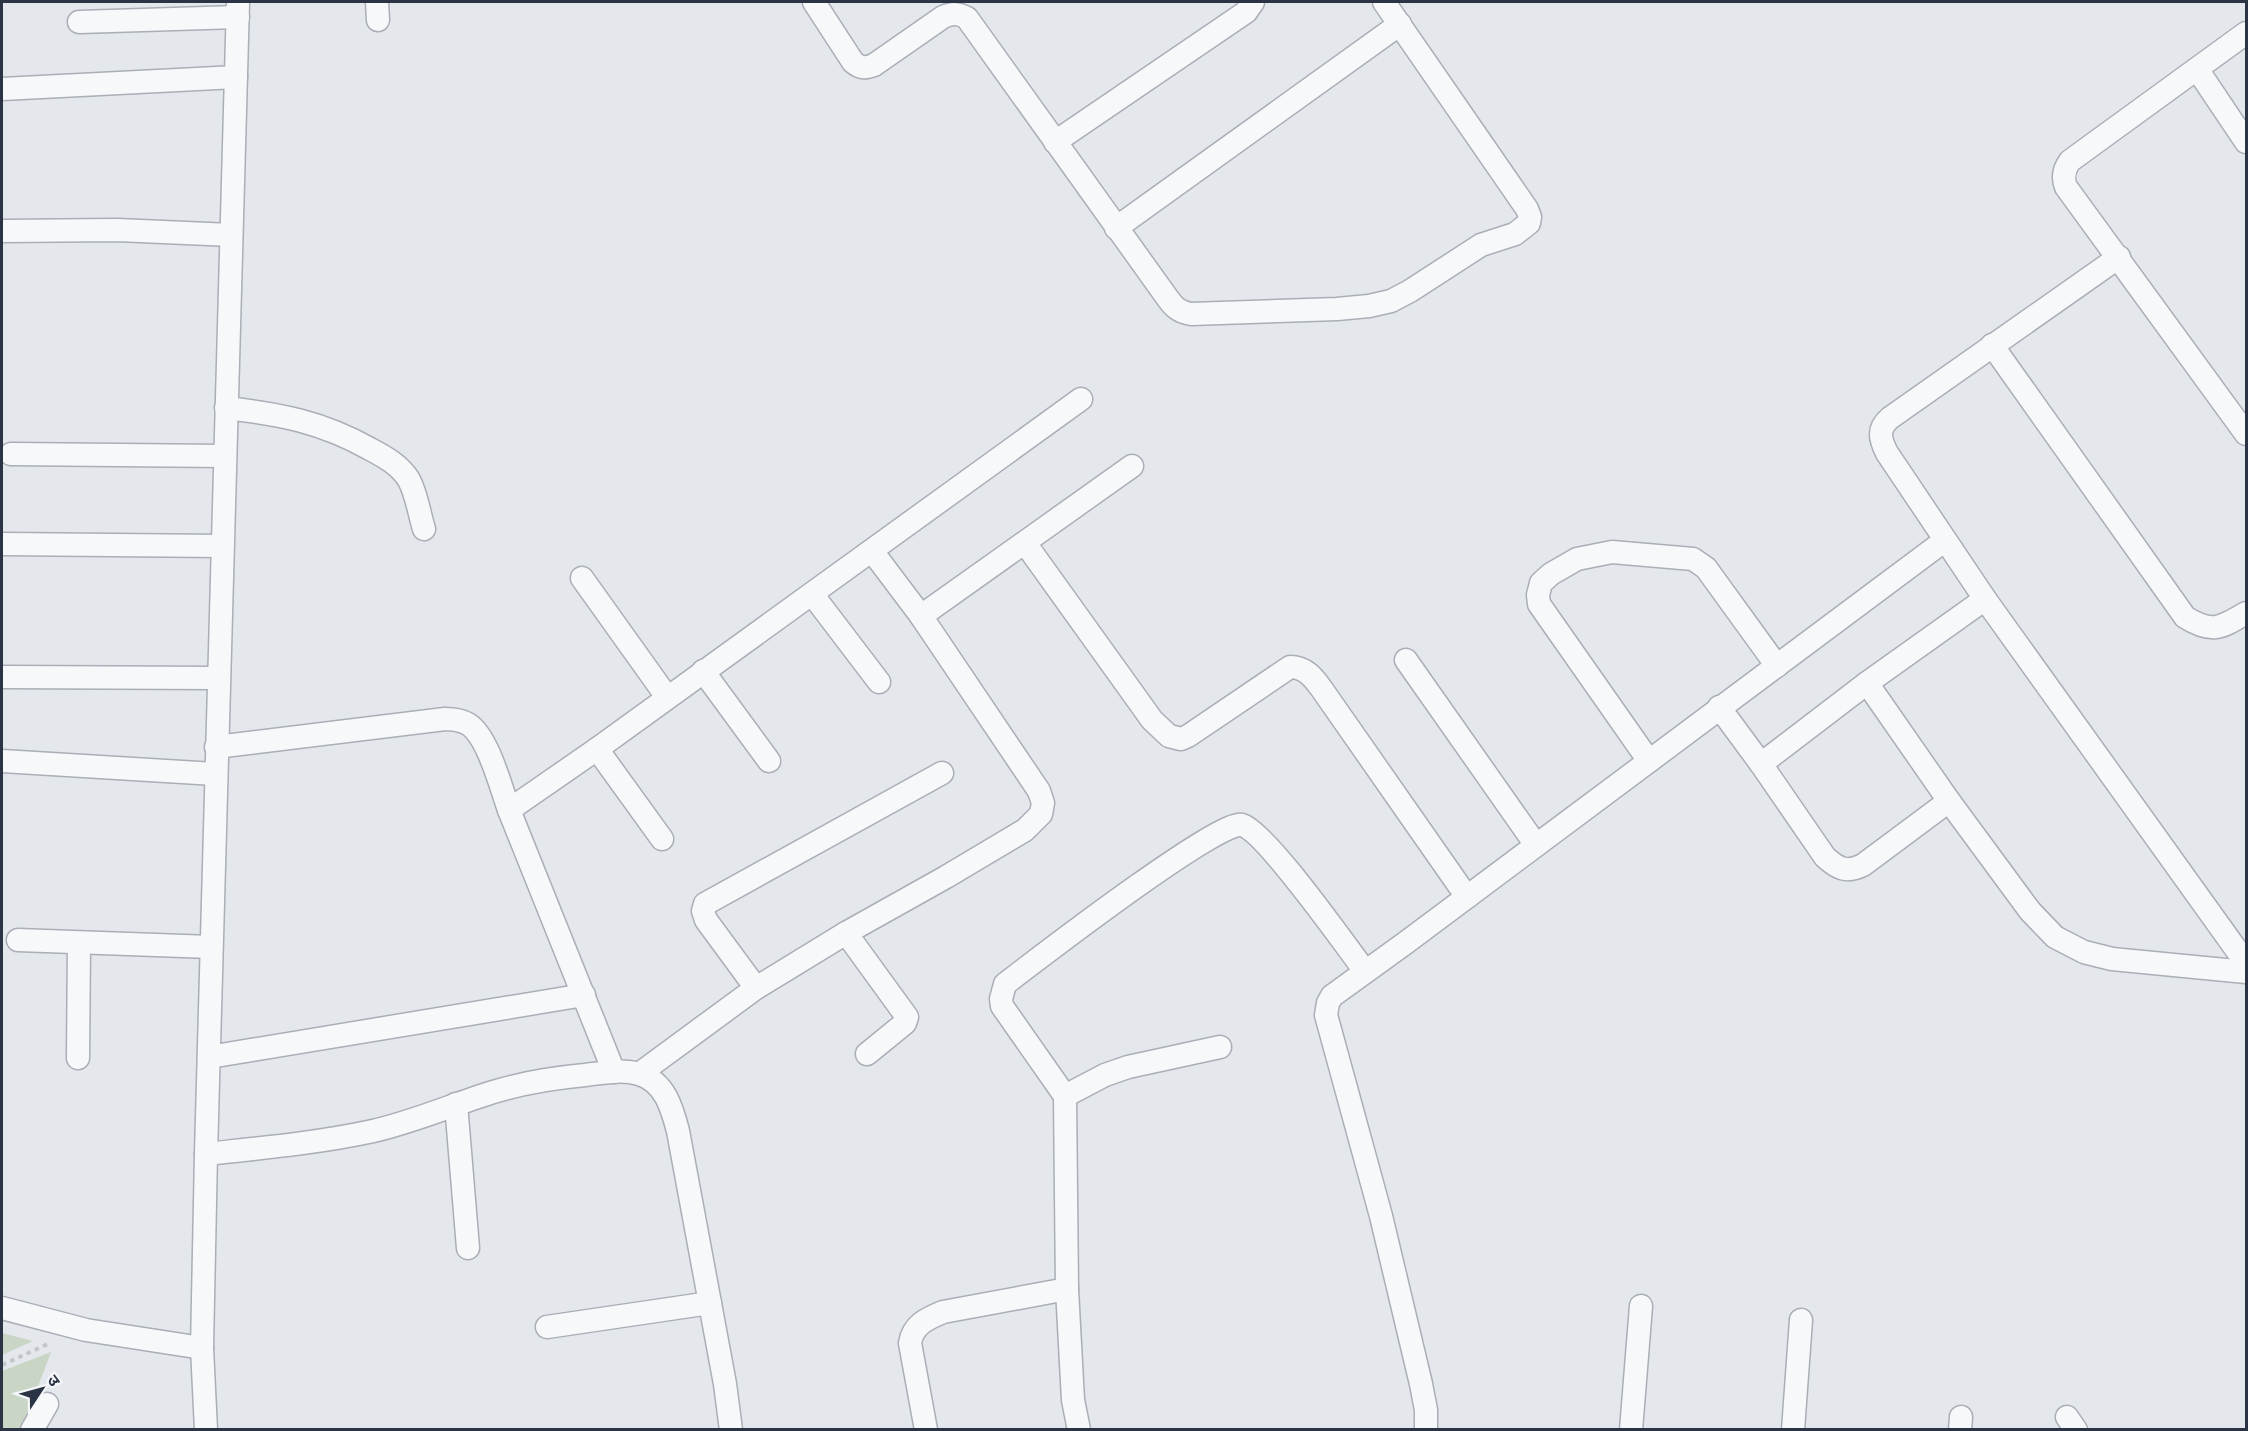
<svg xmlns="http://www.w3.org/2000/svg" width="2248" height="1431" viewBox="0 0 2248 1431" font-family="Montserrat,'Noto Sans Devanagari',sans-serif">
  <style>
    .green { fill: #c9d6c5 }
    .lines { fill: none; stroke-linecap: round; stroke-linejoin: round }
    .minor-casing { stroke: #a9aeb7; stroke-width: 25 }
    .path { stroke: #c2c5cb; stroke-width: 4; stroke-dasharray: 4.5 4.5; stroke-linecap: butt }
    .minor { stroke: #f7f8fa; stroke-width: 22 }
  </style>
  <rect width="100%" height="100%" fill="#e4e7ec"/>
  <!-- green -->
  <g class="green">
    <polygon points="2,1333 33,1341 2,1355"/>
    <polygon points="51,1352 22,1429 2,1430 2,1371"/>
  </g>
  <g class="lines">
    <!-- minor casing -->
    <g class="minor-casing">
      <g id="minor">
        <polyline points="377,2 378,20"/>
        <path d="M 814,2 L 853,62 C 861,69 866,68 874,65 L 943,17 C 953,13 958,13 967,18 L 1166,296 C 1173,306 1178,312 1191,314 L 1337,309 L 1369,306 L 1391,301 L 1410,291 L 1481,245 L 1515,234 L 1529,223 L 1530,217 L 1527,209 L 1384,2"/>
        <polyline points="79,22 238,17"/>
        <path d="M 2246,33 L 2070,161 C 2064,169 2062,177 2066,187 L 2246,434"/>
        <polyline points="2197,69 2246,142"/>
        <polyline points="2,89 236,77"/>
        <polyline points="1055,142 1246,12 1253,2"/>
        <polyline points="1116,228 1400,24"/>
        <polyline points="2,231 118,230 231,235"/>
        <path d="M 2119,257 L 1890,418 C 1877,429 1880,439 1887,453 L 1985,599 L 2246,963"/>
        <path d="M 1992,345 L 2185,617 C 2212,634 2221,628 2246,613"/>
        <path d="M 226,408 C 280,414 322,422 370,449 C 385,457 400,465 409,480 C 417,495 419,513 424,529"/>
        <polyline points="11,454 225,456"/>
        <path d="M 1025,543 L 1152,720 L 1169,736 L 1181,739 L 1188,736 L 1290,667 C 1305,667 1313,677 1321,688 L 1467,897"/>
        <polyline points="2,544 222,546"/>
        <polyline points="582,578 667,697"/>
        <polyline points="812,594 879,682"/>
        <polyline points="921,616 1132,466"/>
        <polyline points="1406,660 1536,845"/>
        <polyline points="703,671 769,761"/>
        <polyline points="3,677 218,678"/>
        <polyline points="1867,683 1949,801 2030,911 2055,937 2084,952 2112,959 2246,972"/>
        <path d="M 1719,707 L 1761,764 L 1825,857 C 1838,869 1847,873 1863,865 L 1949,801"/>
        <path d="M 216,747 L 445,719 C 453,719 461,720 468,724 C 488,736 501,788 509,810 L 597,749 L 1081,399"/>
        <polyline points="597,749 662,839"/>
        <polyline points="2,761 215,774"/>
        <polyline points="1649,761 1539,604 1538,595 1541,583 1551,574 1577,559 1612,552 1693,559 1706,568 1777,666"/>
        <polyline points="1761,764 1867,683 1985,599"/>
        <polyline points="509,810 614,1072"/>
        <polyline points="846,933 907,1017 905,1023 867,1054"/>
        <polyline points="18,940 211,947"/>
        <polyline points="756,988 706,920 703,911 705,904 942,773"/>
        <polyline points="209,1057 584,995"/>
        <polyline points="78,1058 79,943"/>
        <polyline points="639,1074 756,988 846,933 946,877 1025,830 1041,814 1043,803 1039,791 921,616 872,551"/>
        <polyline points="1065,1096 1105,1075 1128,1067 1220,1047"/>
        <polyline points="456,1104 468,1248"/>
        <path d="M 206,1154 C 262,1148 318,1143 373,1131 C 413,1122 452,1105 490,1093 C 521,1083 553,1078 585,1075 C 602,1073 622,1069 639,1074 C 665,1082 672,1108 678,1131 L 725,1384 L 731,1430"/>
        <polyline points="2,1308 86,1330 202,1348"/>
        <polyline points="547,1327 710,1303"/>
        <polyline points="2067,1417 2076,1430"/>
        <polyline points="32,1430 47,1404"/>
        <polyline points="206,1430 202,1348 206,1154 238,2"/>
        <path d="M 926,1430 L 910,1343 C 913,1325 926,1319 943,1312 L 1067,1289"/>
        <path d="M 1079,1430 L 1073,1400 L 1067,1289 L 1065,1096 L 1002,1006 L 1001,999 L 1005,984 C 1034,962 1219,819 1242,825 C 1266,832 1345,945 1365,971"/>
        <polyline points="1426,1430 1426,1410 1421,1384 1381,1216 1326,1015 1328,1003 1332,996 1404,944 1944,541"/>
        <polyline points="1631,1430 1641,1306"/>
        <polyline points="1793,1430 1801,1320"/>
        <polyline points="1960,1430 1961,1417"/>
      </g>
    </g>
    <!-- path -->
    <polyline class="path" points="2,1365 50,1343"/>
    <!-- minor -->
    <use href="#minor" class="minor"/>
  </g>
  <!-- border -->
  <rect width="2248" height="1431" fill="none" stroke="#2b3445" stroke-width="6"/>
  <!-- north arrow -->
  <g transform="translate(42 1389) rotate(54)" stroke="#f4f6f9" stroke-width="4.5" paint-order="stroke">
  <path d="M0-4.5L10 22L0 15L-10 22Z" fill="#2b3445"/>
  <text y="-9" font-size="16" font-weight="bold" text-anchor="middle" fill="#2b3445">उ</text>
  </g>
</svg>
